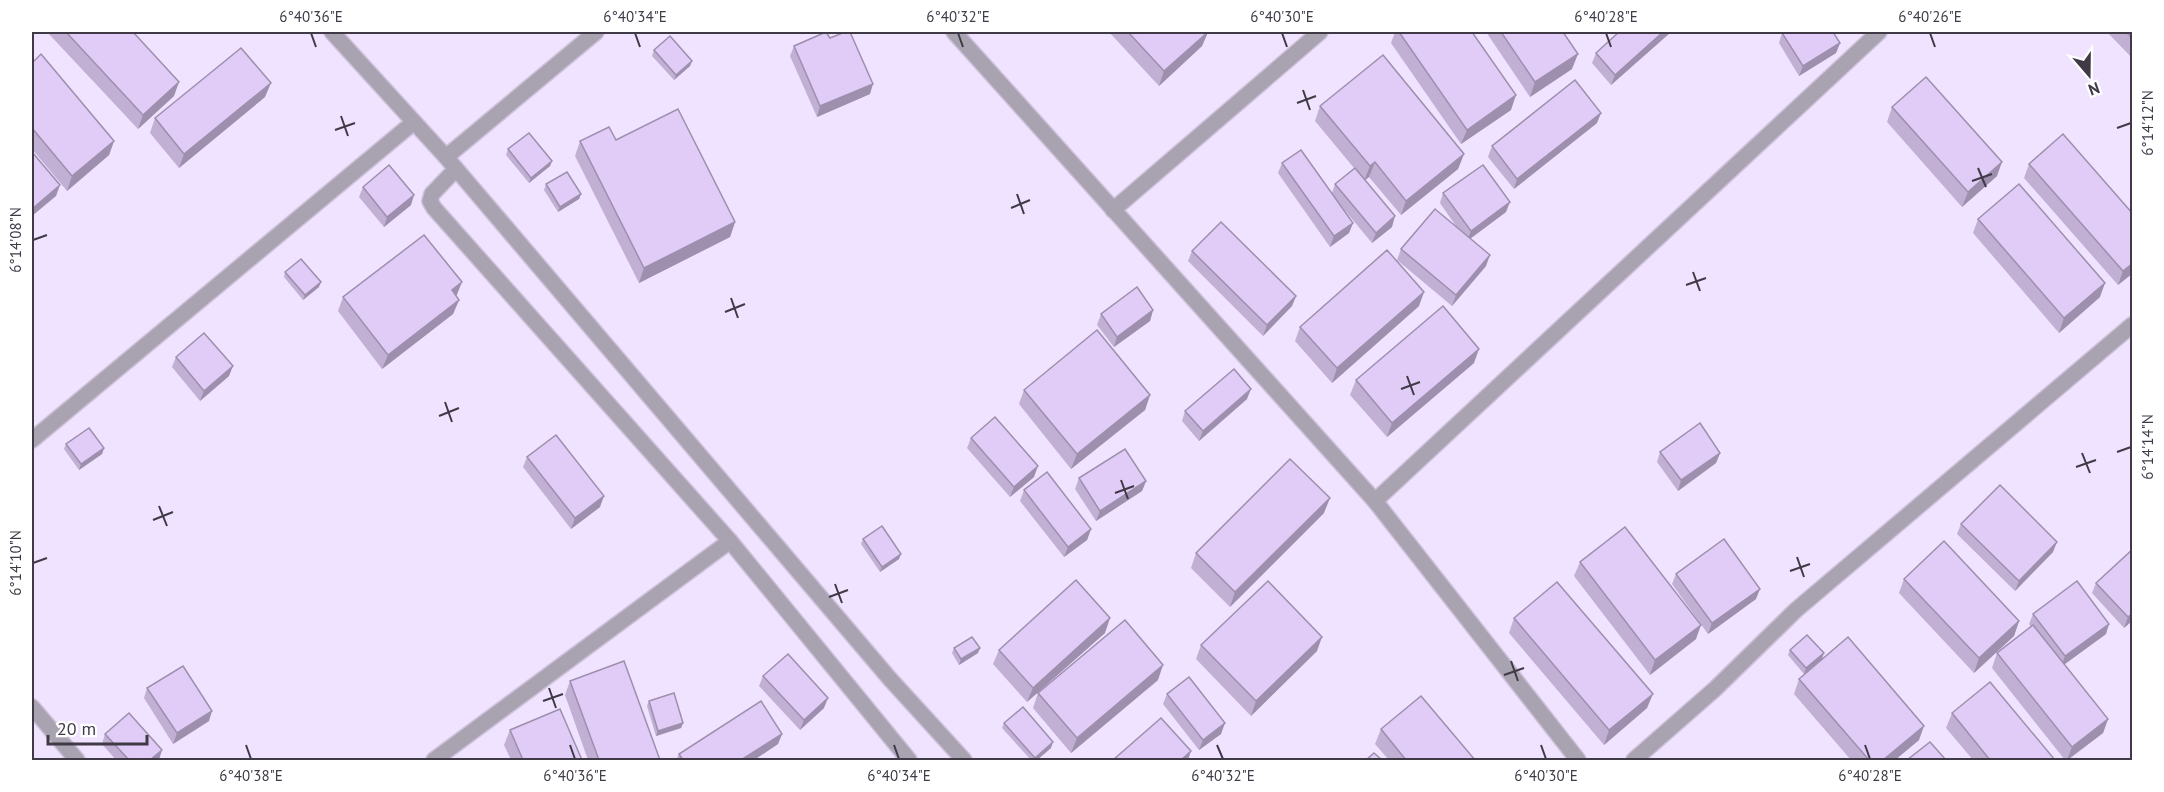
<svg xmlns="http://www.w3.org/2000/svg" width="2164" height="792" viewBox="0 0 2164 792" font-family="'PT Sans',sans-serif">
  <style>
    .lines { fill: none; stroke-linecap: round; stroke-linejoin: round }
    .street-casing { stroke: #cdc1da; stroke-width: 18 }
    .street { stroke: #a9a2b1; stroke-width: 15 }
    .wall { fill: #c1afd4 }
    .shaded-wall { fill: #9d8fad }
    .building { fill: #e0ccf7; stroke: #9d8fad; stroke-width: 1.5 }
    .ticks { fill: none; stroke: #403a47; stroke-width: 2 }
    .neatline { fill: none; stroke: #403a47; stroke-width: 2 }
    .ticks-label { font-size: 15px; text-anchor: middle; fill: #403a47 }
  </style>
  <rect width="100%" height="100%" fill="#f0e3ff"/>
  <g class="lines">
    <!-- street casing -->
    <g class="street-casing">
      <g id="street">
        <polyline points="332,32 446,157 890,679 964,760"/>
        <polyline points="954,32 1375,501 1578,760"/>
        <polyline points="446,157 596,32"/>
        <polyline points="456,169 432,194 430,201 434,208 730,541 909,760"/>
        <polyline points="1113,210 1320,32"/>
        <polyline points="32,440 414,122"/>
        <polyline points="1375,501 1879,32"/>
        <polyline points="32,707 77,760"/>
        <polyline points="434,760 730,541"/>
        <polyline points="1634,760 1715,689 1796,610 2132,325"/>
      </g>
    </g>
    <!-- street -->
    <use href="#street" class="street"/>
  </g>
  <!-- wall -->
  <g class="wall">
    <polygon points="47,32 133,32 174,96 138,129"/>
    <polygon points="1109,32 1208,32 1202,46 1159,86"/>
    <polygon points="1395,32 1472,32 1511,110 1461,144 1391,43"/>
    <polygon points="1486,32 1563,32 1572,69 1530,97"/>
    <polygon points="1671,32 1611,85 1592,63 1596,53"/>
    <polygon points="2107,32 2133,32 2133,59"/>
    <polygon points="1782,33 1840,43 1836,53 1799,76 1779,43"/>
    <polygon points="830,38 870,94 817,117 790,56 794,46"/>
    <polygon points="654,50 692,61 690,66 674,80 652,56"/>
    <polygon points="32,63 114,141 109,155 67,191 32,149"/>
    <polygon points="265,97 179,168 150,133 155,118"/>
    <polygon points="1320,106 1464,154 1458,169 1401,215 1369,177 1365,180 1392,227 1372,243 1338,202 1353,223 1349,233 1330,247 1278,173 1282,163 1332,193 1335,184 1354,168 1315,121"/>
    <polygon points="1892,107 1997,176 1962,207 1887,122"/>
    <polygon points="1597,123 1514,189 1488,157 1492,146"/>
    <polygon points="616,140 735,222 730,237 639,283 575,156 580,141"/>
    <polygon points="508,149 552,161 550,166 529,183 506,155"/>
    <polygon points="2029,164 2133,214 2133,273 2118,285 2024,178"/>
    <polygon points="546,184 581,194 579,199 558,212 544,190"/>
    <polygon points="363,187 411,205 384,227 359,197"/>
    <polygon points="1443,193 1506,212 1470,239 1486,266 1452,306 1397,260 1401,249 1458,229 1440,203"/>
    <polygon points="1978,219 2100,297 2059,333 1973,233"/>
    <polygon points="1192,251 1296,296 1292,306 1263,336 1188,261"/>
    <polygon points="285,272 319,287 303,300 284,277"/>
    <polygon points="343,297 456,297 459,300 453,314 382,369 338,311"/>
    <polygon points="1419,306 1332,383 1295,341 1300,327"/>
    <polygon points="1153,310 1150,321 1114,347 1097,325 1101,314"/>
    <polygon points="176,357 229,376 200,401 172,367"/>
    <polygon points="1474,363 1387,437 1350,395 1356,380"/>
    <polygon points="1024,390 1150,395 1145,410 1071,469 1019,404"/>
    <polygon points="1247,399 1199,441 1182,421 1185,411"/>
    <polygon points="971,438 1034,477 1010,497 967,448"/>
    <polygon points="66,444 104,448 102,454 79,470 64,449"/>
    <polygon points="1660,452 1720,453 1716,463 1678,491 1657,462"/>
    <polygon points="527,457 600,507 571,529 523,467"/>
    <polygon points="1079,478 1146,481 1142,491 1096,521 1075,489"/>
    <polygon points="1024,490 1091,529 1087,540 1064,557 1020,501"/>
    <polygon points="1324,513 1230,607 1191,568 1196,553"/>
    <polygon points="1961,524 2053,552 2015,591 1957,534"/>
    <polygon points="863,539 899,559 880,572 861,544"/>
    <polygon points="2133,549 2133,620 2124,628 2092,593 2096,583"/>
    <polygon points="1580,562 1696,639 1650,675 1574,576"/>
    <polygon points="1676,574 1756,599 1708,634 1672,584"/>
    <polygon points="1904,579 2019,621 2014,636 1974,673 1899,593"/>
    <polygon points="2033,614 2106,634 2064,664 2108,719 2103,733 2068,760 2065,760 1992,668 1997,653 2031,627 2029,624"/>
    <polygon points="1514,618 1647,708 1604,745 1509,633"/>
    <polygon points="1105,633 1027,702 993,664 999,650"/>
    <polygon points="1201,645 1317,651 1251,716 1196,659"/>
    <polygon points="954,648 978,653 959,665 952,653"/>
    <polygon points="1790,650 1822,659 1804,674 1788,655"/>
    <polygon points="763,676 824,708 800,730 759,686"/>
    <polygon points="1799,679 1919,740 1895,760 1851,760 1794,694"/>
    <polygon points="1158,680 1071,753 1033,708 1038,693"/>
    <polygon points="570,681 660,760 588,760 565,695"/>
    <polygon points="147,688 209,721 173,744 144,698"/>
    <polygon points="1167,694 1221,734 1199,750 1163,704"/>
    <polygon points="649,701 683,723 681,728 656,736 647,706"/>
    <polygon points="1952,713 2055,760 1973,760 1946,728"/>
    <polygon points="1004,723 1051,748 1037,760 1031,760 1002,728"/>
    <polygon points="1381,729 1475,760 1389,760 1375,744"/>
    <polygon points="510,730 582,760 511,760 504,745"/>
    <polygon points="105,734 159,760 116,760 102,744"/>
    <polygon points="782,734 778,744 754,760 676,760 679,754"/>
  </g>
  <!-- shaded-wall -->
  <g class="shaded-wall">
    <polygon points="1208,32 1202,46 1159,86 1164,71"/>
    <polygon points="1663,32 1671,32 1611,85 1615,75"/>
    <polygon points="1840,43 1836,53 1799,76 1803,66"/>
    <polygon points="1578,54 1572,69 1530,97 1535,82"/>
    <polygon points="692,61 690,66 674,80 676,75"/>
    <polygon points="179,82 174,96 138,129 143,115"/>
    <polygon points="271,83 265,97 179,168 184,154"/>
    <polygon points="873,84 870,94 817,117 820,106"/>
    <polygon points="1516,95 1511,110 1461,144 1467,130"/>
    <polygon points="1601,113 1597,123 1514,189 1517,179"/>
    <polygon points="114,141 109,155 67,191 72,176"/>
    <polygon points="1464,154 1458,169 1401,215 1406,201"/>
    <polygon points="552,161 550,166 529,183 531,178"/>
    <polygon points="1375,162 1369,177 1364,181 1370,166"/>
    <polygon points="2002,162 1997,176 1962,207 1968,192"/>
    <polygon points="60,185 56,196 32,216 32,209"/>
    <polygon points="581,194 579,199 558,212 560,207"/>
    <polygon points="414,195 411,205 384,227 387,217"/>
    <polygon points="1510,202 1506,212 1467,241 1471,231"/>
    <polygon points="1395,216 1392,227 1372,243 1376,233"/>
    <polygon points="735,222 730,237 639,283 644,268"/>
    <polygon points="1353,223 1349,233 1330,247 1334,236"/>
    <polygon points="1490,255 1486,266 1452,306 1456,295"/>
    <polygon points="2133,263 2133,273 2118,285 2123,271"/>
    <polygon points="321,282 319,287 303,300 305,295"/>
    <polygon points="462,282 456,297 452,290"/>
    <polygon points="2105,283 2100,297 2059,333 2064,318"/>
    <polygon points="1424,292 1419,306 1332,383 1337,368"/>
    <polygon points="1296,296 1292,306 1263,336 1267,325"/>
    <polygon points="459,300 453,314 382,369 388,355"/>
    <polygon points="1153,310 1150,321 1114,347 1117,337"/>
    <polygon points="1479,349 1474,363 1387,437 1392,423"/>
    <polygon points="233,366 229,376 200,401 204,391"/>
    <polygon points="1251,389 1247,399 1199,441 1203,431"/>
    <polygon points="1150,395 1145,410 1071,469 1077,454"/>
    <polygon points="104,448 102,454 79,470 81,464"/>
    <polygon points="1720,453 1716,463 1678,491 1681,480"/>
    <polygon points="1038,466 1034,477 1010,497 1014,487"/>
    <polygon points="1146,481 1142,491 1096,521 1100,511"/>
    <polygon points="604,496 600,507 571,529 575,518"/>
    <polygon points="1330,498 1324,513 1230,607 1235,592"/>
    <polygon points="1091,529 1087,540 1064,557 1068,547"/>
    <polygon points="2057,542 2053,552 2015,591 2019,581"/>
    <polygon points="901,554 899,559 880,572 882,567"/>
    <polygon points="1760,589 1756,599 1708,634 1712,623"/>
    <polygon points="2133,613 2133,620 2124,628 2128,617"/>
    <polygon points="1110,618 1105,633 1027,702 1033,688"/>
    <polygon points="2019,621 2014,636 1974,673 1979,658"/>
    <polygon points="2109,624 2106,634 2061,667 2065,656"/>
    <polygon points="1701,625 1696,639 1650,675 1655,660"/>
    <polygon points="1322,637 1317,651 1251,716 1256,701"/>
    <polygon points="980,648 978,653 959,665 961,659"/>
    <polygon points="1824,653 1822,659 1804,674 1806,668"/>
    <polygon points="1163,665 1158,680 1071,753 1077,738"/>
    <polygon points="1653,694 1647,708 1604,745 1609,730"/>
    <polygon points="828,698 824,708 800,730 804,720"/>
    <polygon points="212,711 209,721 173,744 177,733"/>
    <polygon points="2108,719 2103,733 2067,760 2072,747"/>
    <polygon points="683,723 681,728 656,736 658,731"/>
    <polygon points="1225,723 1221,734 1199,750 1203,740"/>
    <polygon points="1924,726 1919,740 1895,760 1883,760"/>
    <polygon points="782,734 778,744 754,760 741,760"/>
    <polygon points="1053,742 1051,748 1037,760 1034,760 1035,758"/>
    <polygon points="162,750 159,760 150,760"/>
    <polygon points="1191,751 1188,760 1181,760"/>
  </g>
  <!-- building -->
  <g class="building">
    <polygon points="66,32 133,32 179,82 143,115"/>
    <polygon points="826,32 830,38 845,32 850,32 873,84 820,106 794,46"/>
    <polygon points="1128,32 1208,32 1164,71"/>
    <polygon points="1399,32 1472,32 1516,95 1467,130"/>
    <polygon points="1501,32 1563,32 1578,54 1535,82"/>
    <polygon points="1619,32 1663,32 1615,75 1596,53"/>
    <polygon points="1785,32 1833,32 1840,43 1803,66 1782,33"/>
    <polygon points="2126,32 2133,32 2133,39"/>
    <polygon points="670,36 692,61 676,75 654,50"/>
    <polygon points="241,48 271,83 184,154 155,118"/>
    <polygon points="41,54 114,141 72,176 32,128 32,63"/>
    <polygon points="1383,55 1464,154 1406,201 1375,162 1370,166 1320,106"/>
    <polygon points="1926,77 2002,162 1968,192 1892,107"/>
    <polygon points="1575,80 1601,113 1517,179 1492,146"/>
    <polygon points="678,109 735,222 644,268 580,141 609,127 616,140"/>
    <polygon points="529,133 552,161 531,178 508,149"/>
    <polygon points="2063,134 2133,214 2133,263 2123,271 2029,164"/>
    <polygon points="1301,150 1353,223 1334,236 1282,163"/>
    <polygon points="32,152 60,185 32,209"/>
    <polygon points="389,165 414,195 387,217 363,187"/>
    <polygon points="1483,165 1510,202 1471,231 1443,193"/>
    <polygon points="1355,168 1395,216 1376,233 1335,184"/>
    <polygon points="567,172 581,194 560,207 546,184"/>
    <polygon points="2019,184 2105,283 2064,318 1978,219"/>
    <polygon points="1435,209 1490,255 1456,295 1401,249"/>
    <polygon points="1221,222 1296,296 1267,325 1192,251"/>
    <polygon points="424,235 462,282 452,290 459,300 388,355 343,297"/>
    <polygon points="1387,250 1424,292 1337,368 1300,327"/>
    <polygon points="301,259 321,282 305,295 285,272"/>
    <polygon points="1137,287 1153,310 1117,337 1101,314"/>
    <polygon points="1443,306 1479,349 1392,423 1356,380"/>
    <polygon points="1097,330 1150,395 1077,454 1024,390"/>
    <polygon points="204,333 233,366 204,391 176,357"/>
    <polygon points="1234,369 1251,389 1203,431 1185,411"/>
    <polygon points="995,417 1038,466 1014,487 971,438"/>
    <polygon points="1700,423 1720,453 1681,480 1660,452"/>
    <polygon points="89,428 104,448 81,464 66,444"/>
    <polygon points="556,435 604,496 575,518 527,457"/>
    <polygon points="1125,449 1146,481 1100,511 1079,478"/>
    <polygon points="1290,459 1330,498 1235,592 1196,553"/>
    <polygon points="1047,472 1091,529 1068,547 1024,490"/>
    <polygon points="2000,485 2057,542 2019,581 1961,524"/>
    <polygon points="882,526 901,554 882,567 863,539"/>
    <polygon points="1625,527 1701,625 1655,660 1580,562"/>
    <polygon points="1724,539 1760,589 1712,623 1676,574"/>
    <polygon points="1944,541 2019,621 1979,658 1904,579"/>
    <polygon points="2133,549 2133,613 2128,617 2096,583"/>
    <polygon points="1076,580 1110,618 1033,688 999,650"/>
    <polygon points="1268,581 1322,637 1256,701 1201,645"/>
    <polygon points="2077,581 2109,624 2065,656 2033,614"/>
    <polygon points="1557,582 1653,694 1609,730 1514,618"/>
    <polygon points="1125,620 1163,665 1077,738 1038,693"/>
    <polygon points="2033,625 2108,719 2072,747 1997,653"/>
    <polygon points="1807,635 1824,653 1806,668 1790,650"/>
    <polygon points="972,637 980,648 961,659 954,648"/>
    <polygon points="1848,637 1924,726 1883,760 1869,760 1799,679"/>
    <polygon points="788,654 828,698 804,720 763,676"/>
    <polygon points="624,661 660,760 599,760 570,681"/>
    <polygon points="183,666 212,711 177,733 147,688"/>
    <polygon points="1189,677 1225,723 1203,740 1167,694"/>
    <polygon points="1990,682 2055,760 1990,760 1952,713"/>
    <polygon points="674,693 683,723 658,731 649,701"/>
    <polygon points="1421,696 1475,760 1406,760 1381,729"/>
    <polygon points="761,701 782,734 741,760 683,760 679,754"/>
    <polygon points="1023,707 1053,742 1035,758 1004,723"/>
    <polygon points="560,709 582,760 523,760 510,730"/>
    <polygon points="129,713 162,750 150,760 129,760 105,734"/>
    <polygon points="1161,718 1191,751 1181,760 1113,760"/>
    <polygon points="1930,742 1946,760 1907,760"/>
    <polygon points="1374,753 1382,760 1366,760"/>
  </g>
  <!-- ticks -->
  <path class="ticks" d="M 311,33 L 316,47M 635,33 L 640,47M 958,33 L 963,47M 1282,33 L 1287,47M 1606,33 L 1611,47M 1930,33 L 1935,47M 1303,90 L 1310,110M 1297,103 L 1316,96M 341,116 L 348,136M 2117,128 L 2131,123M 335,130 L 355,123M 1978,168 L 1986,187M 1972,181 L 1992,174M 1017,194 L 1024,214M 1011,208 L 1030,200M 33,240 L 47,235M 1693,272 L 1700,291M 1686,285 L 1706,278M 731,298 L 738,318M 725,312 L 745,304M 1407,376 L 1414,395M 1401,389 L 1420,382M 445,402 L 452,422M 439,416 L 459,408M 2117,452 L 2131,447M 2082,453 L 2090,473M 2076,467 L 2096,460M 1121,480 L 1128,499M 1115,493 L 1134,486M 159,506 L 167,526M 153,520 L 173,512M 1797,557 L 1804,577M 33,563 L 47,558M 1790,571 L 1810,564M 835,584 L 842,603M 829,597 L 848,590M 1511,661 L 1518,681M 1504,675 L 1524,668M 549,688 L 556,708M 543,701 L 563,694M 246,745 L 251,759M 570,745 L 575,759M 894,745 L 899,759M 1217,745 L 1223,759M 1541,745 L 1546,759M 1865,745 L 1870,759"/>
  <!-- border -->
  <rect width="2164" height="792" fill="none" stroke="#ffffff" stroke-width="66"/>
  <!-- north arrow -->
  <g transform="translate(2089 75) rotate(160)" stroke="#ffffff" stroke-width="4.5" paint-order="stroke">
  <path d="M0-4.5L10 22L0 15L-10 22Z" fill="#403a47"/>
  <text y="-9" font-size="16" font-weight="bold" text-anchor="middle" fill="#403a47">N</text>
  </g>
  <!-- scale -->
  <path d="M48 735v9h99v-9" fill="none" stroke="#403a47" stroke-width="3"/>
  <text x="57" y="735" font-size="18" fill="#403a47" stroke="#ffffff" stroke-width="4.5" paint-order="stroke">20 m</text>
  <rect x="33" y="33" width="2098" height="726" class="neatline"/>
  <g class="ticks-label">
    <text x="311" y="22">6°40'36"E</text>
    <text x="635" y="22">6°40'34"E</text>
    <text x="958" y="22">6°40'32"E</text>
    <text x="1282" y="22">6°40'30"E</text>
    <text x="1606" y="22">6°40'28"E</text>
    <text x="1930" y="22">6°40'26"E</text>
    <text transform="translate(2148 123) rotate(-90)" y="5">6°14'12"N</text>
    <text transform="translate(16 240) rotate(-90)" y="5">6°14'08"N</text>
    <text transform="translate(2148 447) rotate(-90)" y="5">6°14'14"N</text>
    <text transform="translate(16 563) rotate(-90)" y="5">6°14'10"N</text>
    <text x="251" y="781">6°40'38"E</text>
    <text x="575" y="781">6°40'36"E</text>
    <text x="899" y="781">6°40'34"E</text>
    <text x="1223" y="781">6°40'32"E</text>
    <text x="1546" y="781">6°40'30"E</text>
    <text x="1870" y="781">6°40'28"E</text>
  </g>
</svg>
